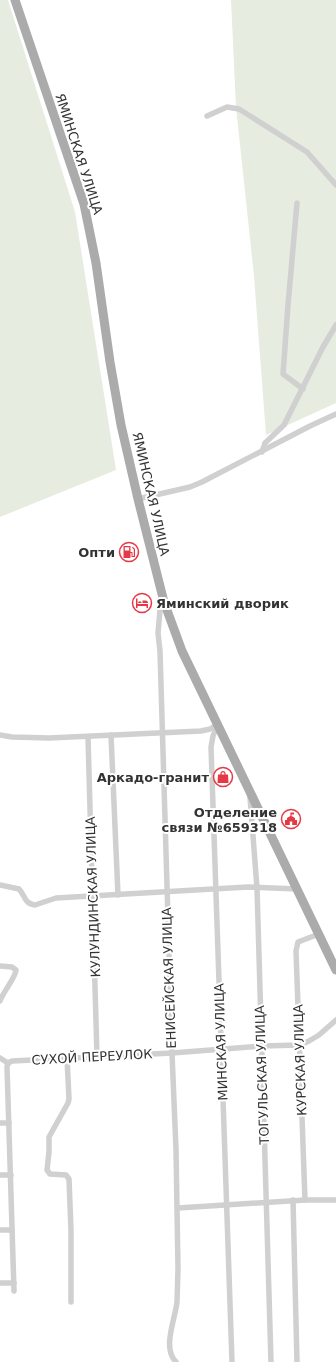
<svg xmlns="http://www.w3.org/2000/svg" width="336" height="1362" viewBox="0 0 336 1362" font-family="'DejaVu Sans',sans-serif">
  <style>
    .green { fill: #e6ecdf }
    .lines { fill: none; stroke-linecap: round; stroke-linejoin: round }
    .minor { stroke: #d0d0d0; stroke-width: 5.5 }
    .primary { stroke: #ababab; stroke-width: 9 }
    .labels { text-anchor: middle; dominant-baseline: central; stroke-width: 4; stroke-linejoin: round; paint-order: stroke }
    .street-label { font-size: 13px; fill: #333; stroke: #fff }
    .poi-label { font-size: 13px; font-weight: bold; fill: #333; stroke: #fff; text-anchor: end }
  </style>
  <rect width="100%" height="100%" fill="#fff"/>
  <!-- green -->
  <g class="green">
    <polygon points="0,0 8,0 75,212 116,470 0,517"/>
    <polygon points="231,0 336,0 336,403 266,435 254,276 236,107"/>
  </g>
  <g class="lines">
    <!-- minor -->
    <g class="minor">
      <polyline points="207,116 227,107 239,109 307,152 336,185"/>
      <polyline points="297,203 288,305 283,374 303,389"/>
      <polyline points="262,452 265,443 284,425 323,347 336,325"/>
      <polyline points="138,499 190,487 202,482 310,426 336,414"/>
      <path d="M 161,598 L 158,633 L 160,651 L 172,1053 L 176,1149 L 178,1269 L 177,1302 C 175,1320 162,1348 176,1362"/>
      <polyline points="218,724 213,736 211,747 232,1362"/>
      <polyline points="0,735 12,737 49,738 201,731 210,729 218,724"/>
      <polyline points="111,735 118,895"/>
      <polyline points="88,737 97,1057"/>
      <polyline points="250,797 257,888 271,1362"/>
      <path d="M 0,885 L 19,889 C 25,895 24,904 35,905 L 56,898 L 248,887 L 297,889"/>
      <path d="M 0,966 L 12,967 L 16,970 C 16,977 3,992 0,1001"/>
      <polyline points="0,1058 8,1063"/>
      <polyline points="67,1058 69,1099 68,1103 49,1137 49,1152 47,1170 50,1174 66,1175 69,1179 71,1230 71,1302"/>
      <polyline points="8,1063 12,1061 172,1053 261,1046 300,1045 309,1041 319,1035 336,1020"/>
      <polyline points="8,1063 7,1067 14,1291"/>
      <polyline points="0,1123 9,1123"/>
      <polyline points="0,1175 11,1175"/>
      <polyline points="293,1200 297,1362"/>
      <polyline points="305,1200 296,951 298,942 319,934"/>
      <polyline points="178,1208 305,1200 336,1200"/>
      <polyline points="0,1230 12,1230"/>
      <polyline points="0,1283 14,1283"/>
    </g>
    <!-- primary -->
    <polyline class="primary" points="15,0 84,204 96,263 110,362 121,425 138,499 164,602 182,651 336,970"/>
  </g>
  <!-- icons -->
  <defs>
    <g id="fuel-ring" transform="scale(1)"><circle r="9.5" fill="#fff" stroke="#e63946" stroke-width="1.5"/><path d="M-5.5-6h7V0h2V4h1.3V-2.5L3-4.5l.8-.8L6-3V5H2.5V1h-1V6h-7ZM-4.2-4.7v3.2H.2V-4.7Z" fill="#e63946"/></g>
    <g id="hotel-ring" transform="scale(1)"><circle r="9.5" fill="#fff" stroke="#e63946" stroke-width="1.5"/><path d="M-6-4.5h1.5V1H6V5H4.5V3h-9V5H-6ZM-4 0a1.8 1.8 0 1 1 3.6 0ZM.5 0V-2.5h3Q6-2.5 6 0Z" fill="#e63946"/></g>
    <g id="shop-ring" transform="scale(1)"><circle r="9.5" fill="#fff" stroke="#e63946" stroke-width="1.5"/><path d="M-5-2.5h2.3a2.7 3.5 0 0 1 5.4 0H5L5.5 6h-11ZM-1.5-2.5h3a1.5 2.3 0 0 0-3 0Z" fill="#e63946"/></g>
    <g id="civic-ring" transform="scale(1)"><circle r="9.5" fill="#fff" stroke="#e63946" stroke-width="1.5"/><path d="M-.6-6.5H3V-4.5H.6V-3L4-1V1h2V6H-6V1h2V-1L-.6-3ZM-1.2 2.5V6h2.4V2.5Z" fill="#e63946"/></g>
  </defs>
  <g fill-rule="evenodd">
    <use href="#fuel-ring" x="129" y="552"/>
    <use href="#hotel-ring" x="142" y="603"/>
    <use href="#shop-ring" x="223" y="777"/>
    <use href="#civic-ring" x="291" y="819"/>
  </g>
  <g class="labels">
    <!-- street labels -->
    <g class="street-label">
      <text transform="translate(79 154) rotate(72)">ЯМИНСКАЯ УЛИЦА</text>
      <text transform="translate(151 494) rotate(77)">ЯМИНСКАЯ УЛИЦА</text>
      <text transform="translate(93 897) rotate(-92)">КУЛУНДИНСКАЯ УЛИЦА</text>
      <text transform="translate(169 978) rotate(-92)">ЕНИСЕЙСКАЯ УЛИЦА</text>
      <text transform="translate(221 1042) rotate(-92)">МИНСКАЯ УЛИЦА</text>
      <text transform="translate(92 1057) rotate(-3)">СУХОЙ ПЕРЕУЛОК</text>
      <text transform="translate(300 1060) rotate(-92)">КУРСКАЯ УЛИЦА</text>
      <text transform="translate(262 1075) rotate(-92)">ТОГУЛЬСКАЯ УЛИЦА</text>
    </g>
    <!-- poi labels -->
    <g class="poi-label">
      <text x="115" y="552">Опти</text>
      <text x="156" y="603" text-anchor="start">Яминский дворик</text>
      <text x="209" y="777">Аркадо-гранит</text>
      <text x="277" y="812">Отделение<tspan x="277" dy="15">связи №659318</tspan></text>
    </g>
  </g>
</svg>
